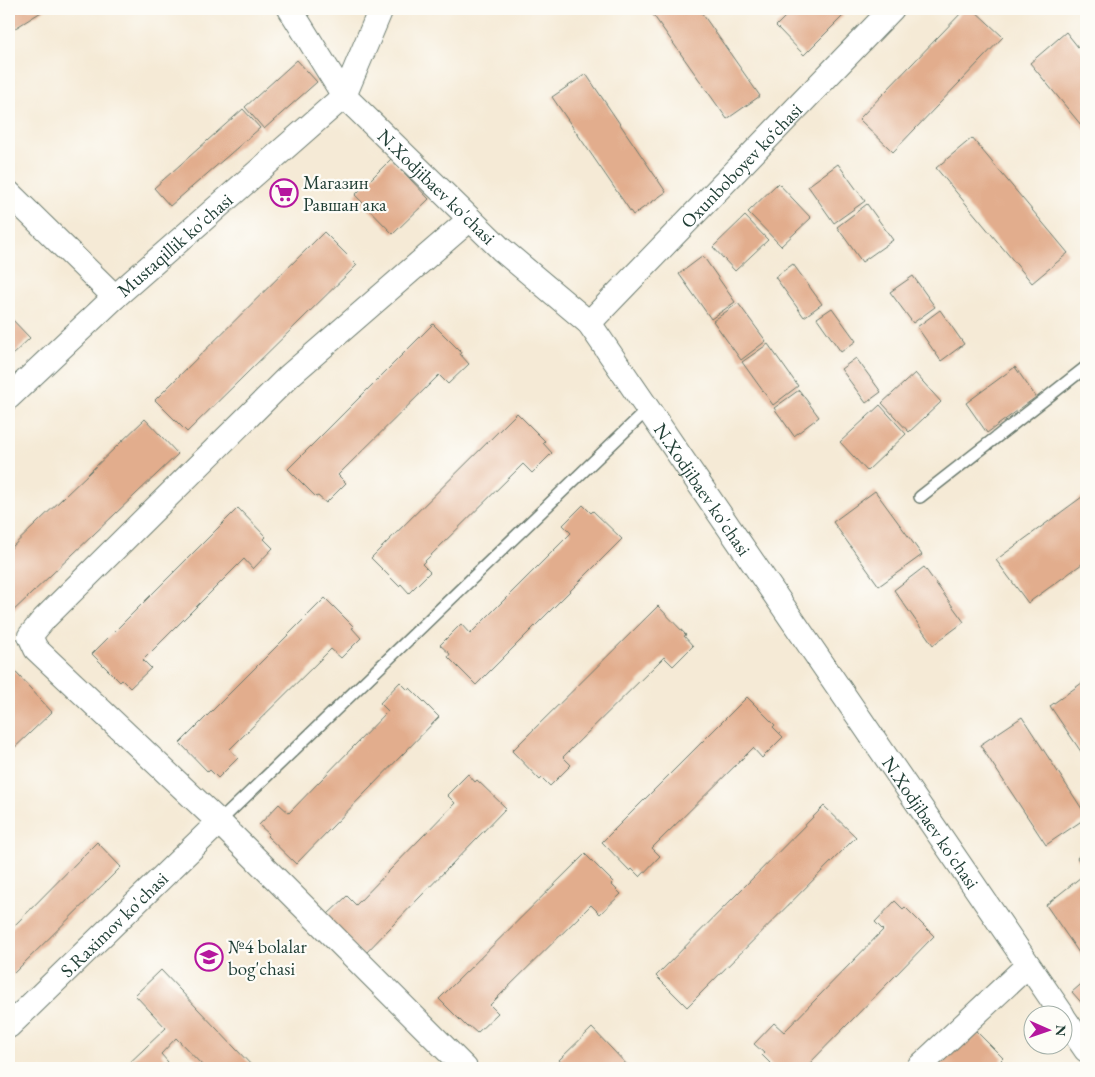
<svg xmlns="http://www.w3.org/2000/svg" width="1095" height="1077" viewBox="0 0 1095 1077" font-family="'EB Garamond',serif">
  <style>
    .building { fill: #e2ad8d }
    .lines { fill: none; stroke-linecap: round; stroke-linejoin: round }
    .service-casing { stroke: #6a7a6d; stroke-width: 14 }
    .minor-casing { stroke: #6a7a6d; stroke-width: 26 }
    .service { stroke: #fff; stroke-width: 11 }
    .minor { stroke: #fff; stroke-width: 24 }
    .labels { text-anchor: middle; dominant-baseline: central; stroke-width: 4.5; stroke-linejoin: round; paint-order: stroke }
    .street-label { font-size: 19px; fill: #1f3d34; stroke: #fdfcf7 }
    .poi-label { font-size: 19px; fill: #1f3d34; stroke: #fdfcf7; text-anchor: start }
  </style>
  <rect width="100%" height="100%" fill="#fdfcf7"/>
  <filter id="ink" filterUnits="userSpaceOnUse"><feTurbulence type="fractalNoise" baseFrequency=".02" numOctaves="2"/><feDisplacementMap in="SourceGraphic" scale="10" xChannelSelector="R" yChannelSelector="G"/><feConvolveMatrix kernelMatrix="1 2 1 2 8 2 1 2 1" color-interpolation-filters="sRGB"/></filter>
  <filter id="wash" filterUnits="userSpaceOnUse"><feTurbulence type="fractalNoise" baseFrequency=".0096" numOctaves="4" result="noise"/><feDisplacementMap in="SourceGraphic" scale="20" xChannelSelector="R" yChannelSelector="G"/><feGaussianBlur stdDeviation="1.12" result="paint"/><feColorMatrix in="noise" values="0 0 0 0 0 0 0 0 0 0 0 0 0 0 0 0 0 1.4 0 .05"/><feComposite in="paint" operator="in"/></filter>
  <g filter="url(#wash)">
    <rect width="100%" height="100%" fill="#f5ead6"/>
    <g id="blocks">
      <!-- building -->
      <g class="building">
        <polygon points="9,9 46,9 9,32"/>
        <polygon points="649,9 699,9 760,96 727,119"/>
        <polygon points="793,9 836,9 843,16 804,55 776,26"/>
        <polygon points="965,9 973,9 1003,37 893,152 859,119"/>
        <polygon points="1066,32 1086,57 1086,131 1030,63"/>
        <polygon points="297,60 317,82 264,129 245,107"/>
        <polygon points="586,74 666,192 633,215 552,97"/>
        <polygon points="243,109 260,128 170,206 154,188"/>
        <polygon points="972,138 1068,253 1032,283 936,168"/>
        <polygon points="391,159 429,199 393,234 355,195"/>
        <polygon points="838,164 865,201 834,223 808,186"/>
        <polygon points="778,183 811,218 781,246 748,212"/>
        <polygon points="867,204 893,240 862,262 837,227"/>
        <polygon points="745,216 768,240 735,271 713,247"/>
        <polygon points="324,232 357,265 187,432 155,400"/>
        <polygon points="703,256 735,302 711,319 679,274"/>
        <polygon points="793,264 822,304 804,317 775,277"/>
        <polygon points="913,276 935,307 913,323 890,292"/>
        <polygon points="738,303 766,341 741,360 713,321"/>
        <polygon points="832,308 856,341 841,352 817,318"/>
        <polygon points="940,310 964,344 941,361 917,327"/>
        <polygon points="9,316 30,338 9,358"/>
        <polygon points="433,324 461,352 460,354 469,364 448,384 439,375 338,475 346,483 326,503 318,496 316,497 288,469"/>
        <polygon points="768,344 798,386 773,405 742,362"/>
        <polygon points="856,358 881,392 866,403 841,369"/>
        <polygon points="1015,367 1036,397 987,433 966,403"/>
        <polygon points="915,373 941,402 909,432 882,403"/>
        <polygon points="799,390 819,417 794,436 774,408"/>
        <polygon points="880,405 906,434 867,471 840,442"/>
        <polygon points="517,413 545,441 543,443 552,453 532,473 523,464 422,564 430,572 409,593 401,584 399,586 371,558"/>
        <polygon points="145,419 178,454 9,615 9,550"/>
        <polygon points="875,491 922,555 879,586 833,522"/>
        <polygon points="1086,494 1086,561 1028,603 996,560"/>
        <polygon points="583,505 591,513 593,511 622,539 476,685 448,657 450,654 440,645 461,624 470,634 571,533 563,525"/>
        <polygon points="238,508 266,537 264,539 273,548 253,569 244,559 143,660 151,668 130,688 122,680 120,682 92,654"/>
        <polygon points="924,567 964,622 933,645 894,590"/>
        <polygon points="325,598 354,627 352,628 361,638 341,658 331,649 230,749 238,758 218,778 210,770 208,772 180,743"/>
        <polygon points="658,606 686,635 684,636 693,646 673,666 664,657 563,757 571,765 550,786 542,778 540,780 512,751"/>
        <polygon points="9,665 52,712 9,753"/>
        <polygon points="1086,680 1086,759 1050,706"/>
        <polygon points="400,682 408,690 410,688 439,717 296,864 267,836 269,834 259,825 279,804 289,813 388,711 380,703"/>
        <polygon points="747,697 775,725 773,727 783,737 762,758 753,748 652,848 660,856 640,877 632,869 630,871 602,842"/>
        <polygon points="1022,717 1086,815 1086,818 1046,845 980,745"/>
        <polygon points="468,774 475,782 477,780 506,808 363,956 326,916 347,896 356,905 455,803 447,795"/>
        <polygon points="824,806 856,837 687,1007 656,976"/>
        <polygon points="97,842 121,867 9,978 9,931"/>
        <polygon points="1086,848 1086,870 1077,858"/>
        <polygon points="585,854 613,882 611,884 621,894 600,914 591,905 490,1005 498,1013 477,1033 469,1026 467,1027 439,999"/>
        <polygon points="1086,873 1086,963 1046,905"/>
        <polygon points="895,901 903,909 905,907 934,936 805,1068 775,1068 762,1055 764,1053 754,1044 774,1023 784,1032 883,930 875,922"/>
        <polygon points="161,970 254,1068 205,1068 176,1038 161,1054 168,1062 162,1068 124,1068 166,1028 135,995"/>
        <polygon points="1086,980 1086,1008 1072,992"/>
        <polygon points="592,1028 630,1068 566,1068 559,1060"/>
        <polygon points="974,1029 1003,1058 1001,1060 1009,1068 935,1068"/>
      </g>
    </g>
  </g>
  <g filter="url(#ink)">
    <use href="#blocks" fill-opacity="0" stroke="#6a7a6d" stroke-width="1"/>
    <g class="lines">
      <!-- service casing -->
      <g class="service-casing">
        <g id="service">
          <polyline points="920,497 1086,367"/>
          <polyline points="219,822 649,408"/>
        </g>
      </g>
      <!-- minor casing -->
      <g class="minor-casing">
        <g id="minor">
          <path id="s1" d="M 290,9 L 344,96 L 501,249 L 589,323 L 1062,1014"/>
          <polyline points="9,193 115,297"/>
          <path id="s2" d="M 589,323 L 892,9"/>
          <path id="s3" d="M 9,397 L 115,297 L 344,96 L 381,9"/>
          <polyline points="1062,1015 1086,1050"/>
          <path id="s4" d="M 9,1026 L 219,822"/>
          <polyline points="465,1068 219,822 36,649 30,636 44,619 289,376 470,219"/>
          <polyline points="918,1068 1028,965"/>
        </g>
      </g>
      <!-- service -->
      <use href="#service" class="service"/>
      <!-- minor -->
      <use href="#minor" class="minor"/>
    </g>
  </g>
  <!-- icons -->
  <defs>
    <g id="supermarket-ring" transform="scale(1.4375)"><circle r="9.5" fill="#fdfcf7" stroke="#b5179e" stroke-width="1.5"/><path d="M-6-5.5h2.5l.6 2H6L4.5 2H-2.5L-4.4-4H-6ZM-1.5 3.2a1.3 1.3 0 1 0 .1 0ZM3 3.2a1.3 1.3 0 1 0 .1 0Z" fill="#b5179e"/></g>
    <g id="school-ring" transform="scale(1.4375)"><circle r="9.5" fill="#fdfcf7" stroke="#b5179e" stroke-width="1.5"/><path d="M0-5L7-2L0 1L-7-2ZM-4 1L0 2.5L4 1V4Q0 6-4 4Z" fill="#b5179e"/></g>
  </defs>
  <g fill-rule="evenodd">
    <use href="#supermarket-ring" x="284" y="193"/>
    <use href="#school-ring" x="209" y="957"/>
  </g>
  <g class="labels">
    <!-- street labels -->
    <g class="street-label">
      <text stroke="none"><textPath href="#s2" startOffset="219">Oxunboboyev ko‘chasi</textPath></text>
      <text stroke="none"><textPath href="#s1" startOffset="232">N.Xodjibaev ko'chasi</textPath></text>
      <text stroke="none"><textPath href="#s3" startOffset="225">Mustaqillik ko'chasi</textPath></text>
      <text stroke="none"><textPath href="#s1" startOffset="638">N.Xodjibaev ko'chasi</textPath></text>
      <text stroke="none"><textPath href="#s1" startOffset="1042">N.Xodjibaev ko'chasi</textPath></text>
      <text stroke="none"><textPath href="#s4" startOffset="146">S.Raximov ko'chasi</textPath></text>
    </g>
    <!-- poi labels -->
    <g class="poi-label">
      <text x="303" y="182">Магазин<tspan x="303" dy="22">Равшан ака</tspan></text>
      <text x="228" y="946">№4 bolalar<tspan x="228" dy="22">bog'chasi</tspan></text>
    </g>
  </g>
  <!-- margin -->
  <rect width="1095" height="1077" fill="none" stroke="#fdfcf7" stroke-width="30"/>
  <!-- north arrow -->
  <g transform="translate(1048 1030) rotate(92)"><circle r="24" fill="#fdfcf7" stroke="#a4b0a9"/>
  <path d="M0-4L9 19L0 12L-9 19Z" fill="#b5179e"/>
  <text y="-8" font-size="14" font-weight="bold" text-anchor="middle" fill="#1f3d34">N</text>
  </g>
</svg>
